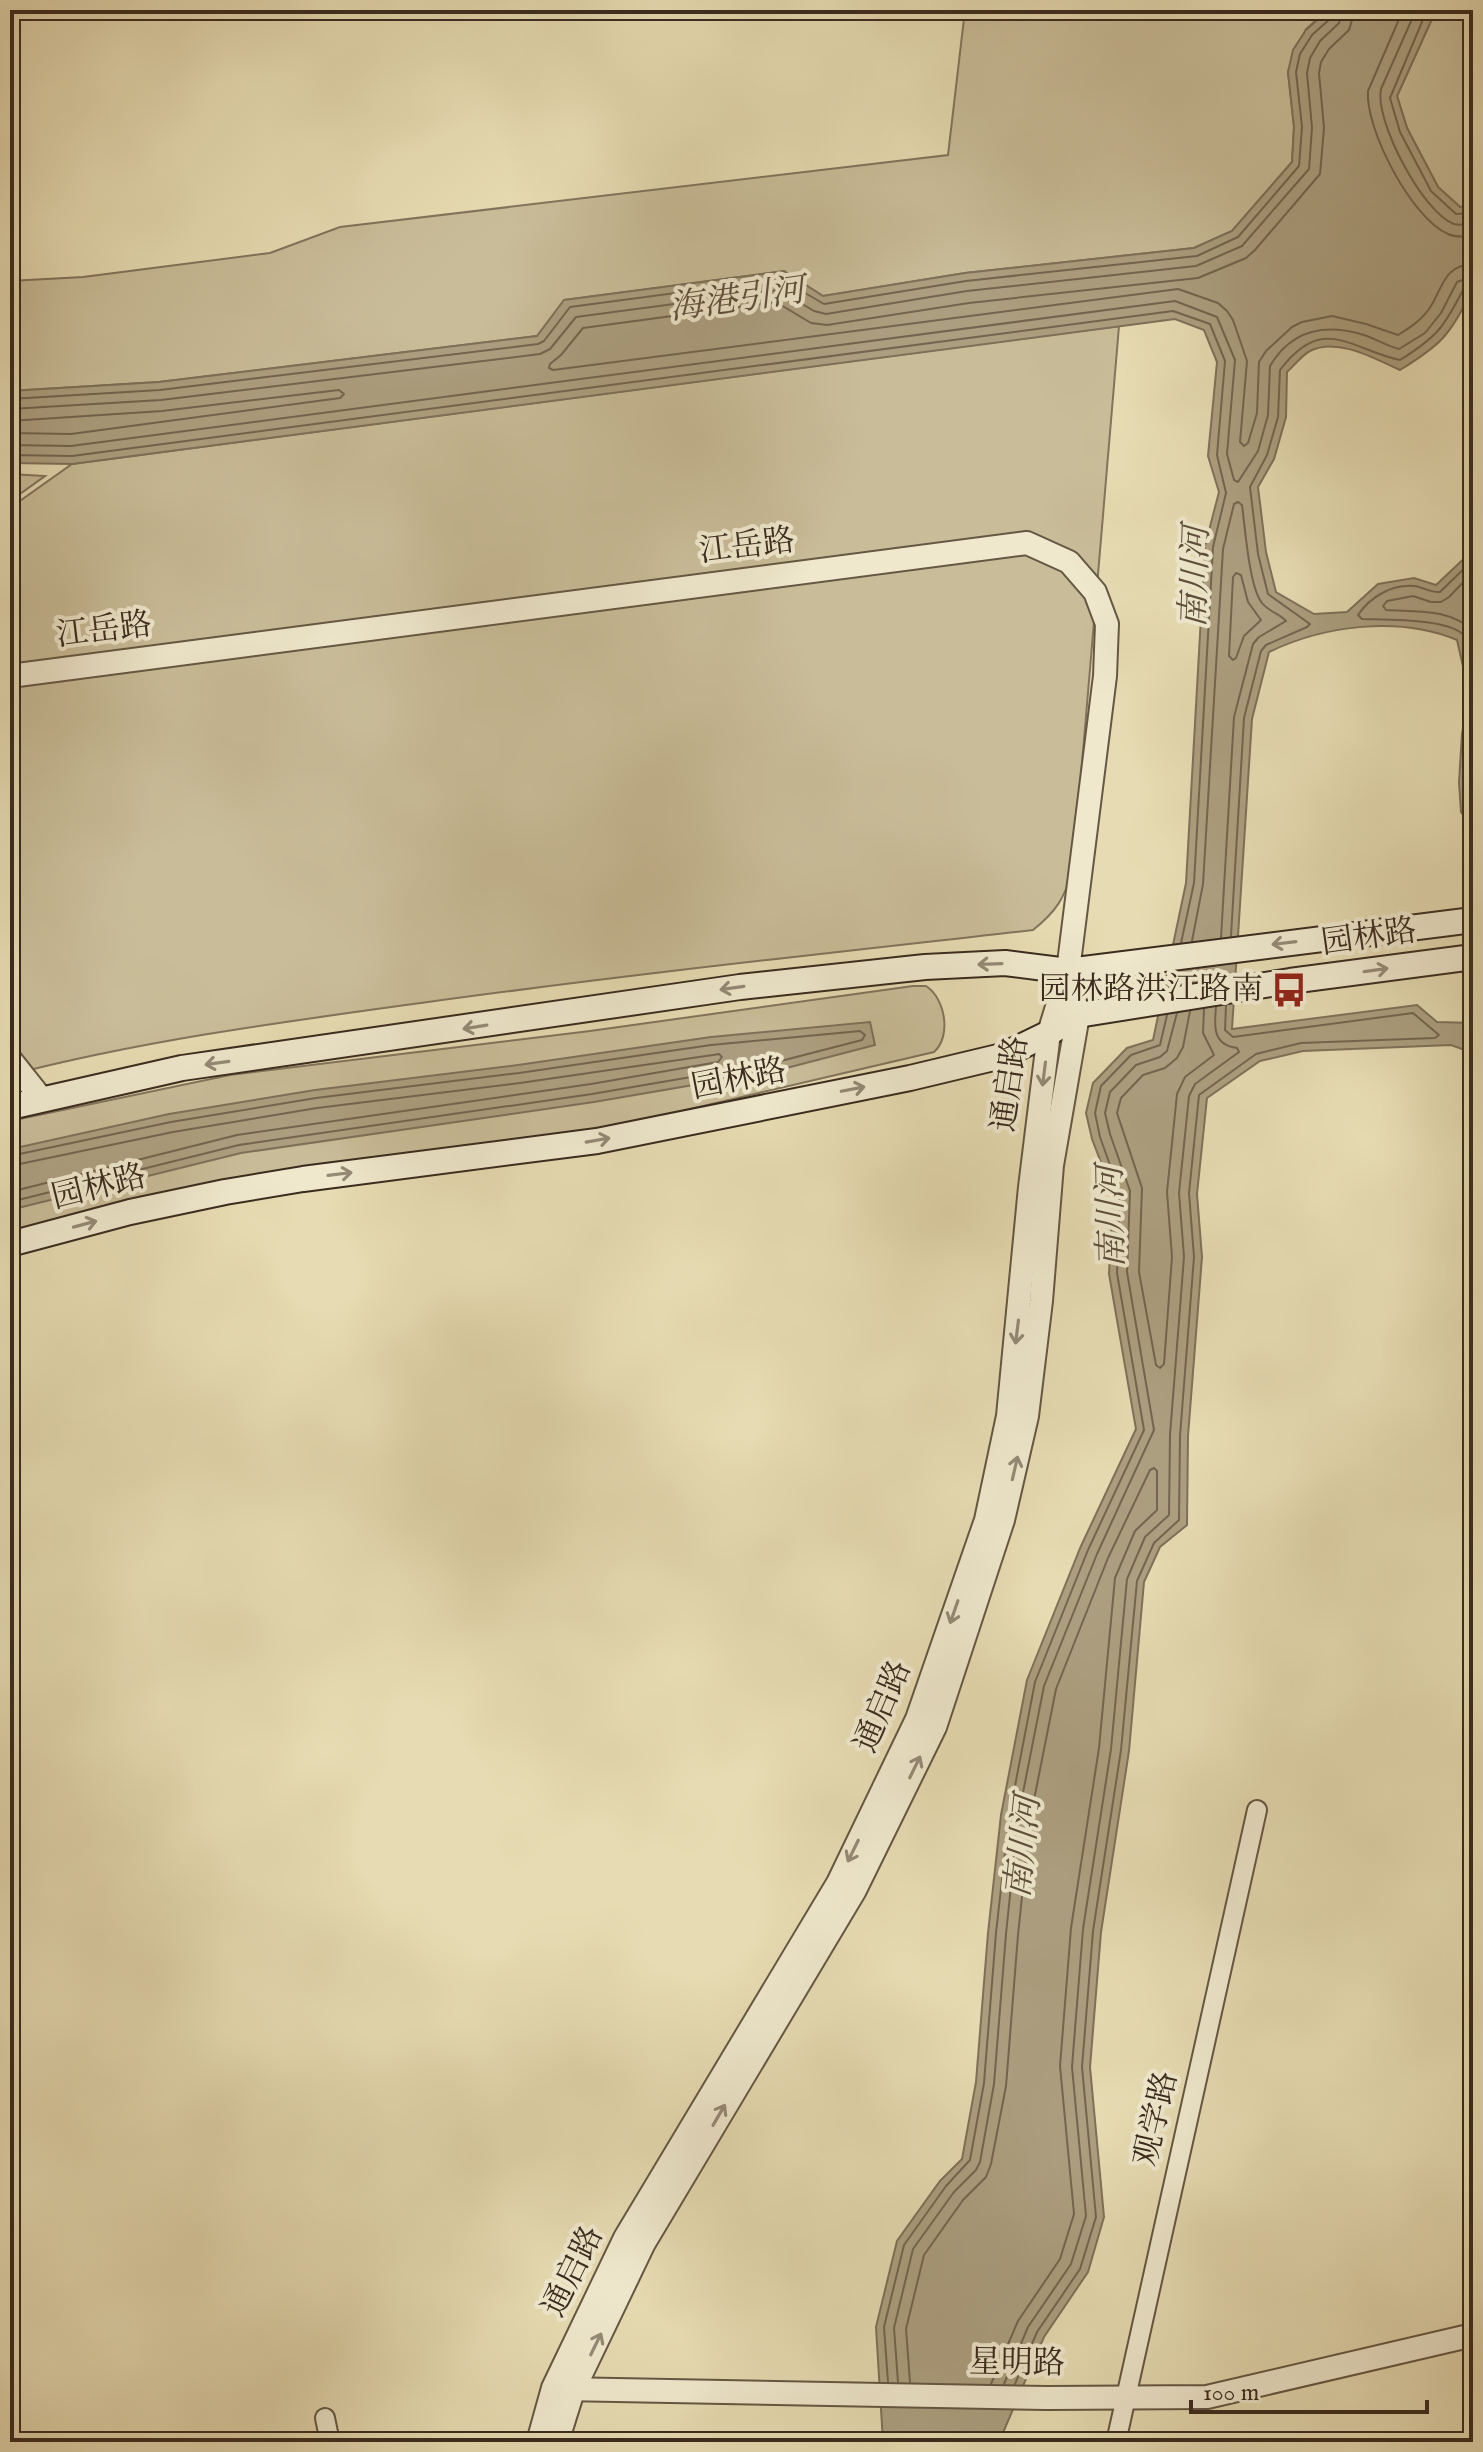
<svg xmlns="http://www.w3.org/2000/svg" width="1483" height="2452" viewBox="0 0 1483 2452" font-family="'IM FELL English','Noto Serif SC',serif">
  <style>
    .green { fill: #c9bd99; stroke: #82745c; stroke-width: 2 }
    .water { fill: #ac9f80; stroke: #7e7159; stroke-width: 2 }
    .lines { fill: none; stroke-linecap: round; stroke-linejoin: round }
    .shore { stroke: #73654f; stroke-width: 2 }
    .minor-casing { stroke: #655743; stroke-width: 22 }
    .tertiary-casing { stroke: #655743; stroke-width: 26 }
    .secondary-casing { stroke: #3a2b1e; stroke-width: 28 }
    .minor { stroke: #efe8cd; stroke-width: 18 }
    .tertiary { stroke: #efe8cd; stroke-width: 22 }
    .secondary { stroke: #efe8cd; stroke-width: 24 }
    .oneway { stroke: #948a76 }
    .labels { text-anchor: middle; dominant-baseline: central; stroke-width: 8; stroke-linejoin: round; paint-order: stroke }
    .street-label { font-size: 32px; fill: #3a2b1e; stroke: #efe8cd }
    .poi-label { font-size: 32px; fill: #3a2b1e; stroke: #efe8cd; text-anchor: end }
    .water-label { font-size: 34px; font-style: italic; fill: #5c4e3b; stroke: #efe8cd }
  </style>
  <rect width="100%" height="100%" fill="#e6dbb2"/>
  <filter id="stains"><feTurbulence type="fractalNoise" baseFrequency=".0025" numOctaves="4"/><feColorMatrix values="0 0 0 0 .2 0 0 0 0 .09 0 0 0 0 .02 0 0 0 .5 -.17"/></filter>
  <radialGradient id="worn" r=".72"><stop offset=".6" stop-color="#630" stop-opacity="0"/><stop offset="1" stop-color="#630" stop-opacity=".3"/></radialGradient>
  <!-- green -->
  <g class="green">
    <polygon points="965,10 1328,10 1306,29 1288,72 1294,127 1292,162 1232,231 1194,248 965,273 823,296 784,271 565,300 537,336 159,382 10,391 10,281 83,277 270,253 340,227 948,155"/>
    <polygon points="1436,10 1473,10 1473,205 1460,207 1438,187 1407,128 1397,96"/>
    <path d="M 1119,326 L 1073,870 C 1064,898 1057,911 1033,930 C 829,953 624,975 421,1003 C 283,1022 145,1040 10,1075 L 10,508 L 72,464 Z"/>
    <polygon points="10,474 45,476 10,501"/>
    <path d="M 913,986 L 926,986 C 945,998 952,1036 934,1052 L 605,1129 L 10,1235 L 10,1121 L 230,1075 L 590,1031 Z"/>
  </g>
  <!-- water -->
  <g class="water">
    <path d="M 1328,10 L 1436,10 L 1397,96 L 1407,128 L 1438,187 L 1460,207 L 1473,205 L 1473,292 L 1470,294 C 1450,336 1439,346 1400,370 C 1375,359 1338,337 1310,351 C 1302,355 1294,366 1287,372 L 1286,417 L 1274,459 L 1258,487 L 1266,552 L 1276,592 L 1314,614 L 1347,612 L 1378,584 L 1414,578 L 1436,585 L 1473,550 L 1473,827 L 1461,812 L 1459,782 L 1462,734 L 1469,693 L 1457,640 C 1399,616 1325,625 1269,652 L 1252,719 L 1232,1029 L 1417,1005 L 1437,1022 L 1473,1023 L 1473,1053 L 1451,1045 L 1303,1051 L 1260,1061 L 1207,1098 L 1197,1194 L 1202,1257 L 1188,1436 L 1187,1525 L 1160,1547 L 1144,1582 L 1129,1751 L 1101,1932 L 1090,2067 L 1104,2217 L 1088,2272 L 1044,2337 L 999,2442 L 883,2442 L 876,2327 L 897,2241 L 940,2181 L 962,2159 L 976,2082 L 988,1933 L 1001,1815 L 1027,1680 L 1081,1546 L 1136,1429 L 1109,1274 L 1113,1194 L 1092,1139 L 1086,1113 L 1093,1083 L 1127,1048 L 1153,1040 L 1186,883 L 1205,546 L 1219,492 L 1208,456 L 1217,362 L 1204,330 L 1175,319 L 72,464 L 10,463 L 10,391 L 159,382 L 537,336 L 564,300 L 784,271 L 823,296 L 965,273 L 1194,248 L 1232,231 L 1292,162 L 1294,127 L 1288,72 L 1293,50 L 1306,30 Z"/>
    <polygon points="870,1022 875,1045 775,1071 594,1102 241,1153 10,1210 11,1149 169,1114 315,1090 518,1065 711,1037"/>
  </g>
  <g class="lines">
    <!-- shore -->
    <g class="shore">
      <path d="M 1355,10 L 1349,30 L 1329,49 L 1321,62 L 1319,73 L 1324,128 L 1320,174 L 1255,250 L 1246,258 L 1198,278 L 969,303 L 827,325 L 811,323 L 776,302 L 583,328 L 561,355 L 550,364 L 549,368 L 553,370 L 1178,289 L 1218,303 L 1227,311 L 1233,320 L 1247,361 L 1240,442 L 1244,446 L 1248,443 L 1257,413 L 1259,362 L 1266,351 L 1292,327 L 1302,322 L 1332,316 L 1366,324 L 1398,335 C 1411,327 1423,319 1431,306 C 1443,286 1445,265 1473,264"/>
      <path d="M 1403,10 L 1368,91 C 1365,129 1412,219 1448,234 C 1456,238 1464,237 1473,235"/>
      <path d="M 1416,10 L 1381,89 C 1374,120 1423,213 1454,224 C 1460,226 1467,224 1473,223"/>
      <polyline points="1427,10 1390,98 1400,132 1431,191 1456,214 1473,213"/>
      <polyline points="10,399 160,390 538,344 544,341 570,307 781,279 824,304 966,281 1197,256 1238,237 1299,166 1302,127 1296,72 1300,54 1312,35 1331,18 1333,10"/>
      <polyline points="10,409 161,400 540,354 550,349 576,317 779,290 814,311 826,314 967,291 1196,266 1242,246 1309,169 1312,128 1307,73 1310,58 1320,41 1339,23 1343,10"/>
      <polyline points="10,421 162,411 339,390 344,394 340,398 71,434 10,433"/>
      <path d="M 10,445 L 71,446 L 1175,301 L 1217,317 L 1235,360 L 1227,454 L 1234,480 L 1238,482 L 1258,451 L 1268,415 L 1270,366 C 1292,329 1325,323 1364,335 C 1376,339 1387,346 1399,349 L 1425,333 L 1441,313 L 1457,282 L 1473,276"/>
      <polyline points="10,455 72,456 1173,311 1210,324 1225,361 1217,455 1226,493 1213,547 1194,883 1181,943"/>
      <path d="M 1473,560 L 1440,592 C 1430,593 1424,587 1414,586 C 1392,584 1370,597 1358,615 L 1362,619 C 1383,620 1453,618 1465,637 C 1470,647 1471,663 1473,674"/>
      <path d="M 1473,572 L 1449,597 L 1441,602 L 1431,602 L 1413,596 L 1387,601 L 1383,606 L 1386,610 C 1414,612 1453,608 1473,632"/>
      <polygon points="1236,573 1241,575 1248,602 1261,620 1244,636 1236,658 1233,660 1229,656 1233,577"/>
      <path d="M 1473,717 C 1469,738 1460,798 1473,814"/>
      <path d="M 1231,936 L 1244,718 L 1261,651 L 1266,645 L 1307,627 L 1310,624 L 1268,594 L 1258,554 L 1250,487 L 1267,455 L 1278,417 L 1280,370 C 1323,313 1349,349 1400,360 C 1437,337 1444,327 1463,290 L 1473,286"/>
      <path d="M 1192,941 L 1203,884 L 1223,549 L 1234,504 L 1238,502 L 1242,505 C 1245,526 1249,587 1262,603 C 1268,611 1280,614 1286,621 L 1259,637 L 1253,644 L 1234,717 L 1221,938"/>
      <polyline points="1190,1011 1183,1047 1177,1058 1165,1068 1143,1075 1121,1098 1117,1113 1142,1188 1139,1272 1156,1365 1160,1368 1164,1364 1172,1257 1167,1192 1177,1094 1185,1077 1214,1055 1203,1033 1204,1009"/>
      <polyline points="10,1156 171,1122 316,1098 519,1073 711,1045 860,1031 865,1035 862,1040 773,1063 592,1094 239,1145 10,1202"/>
      <polyline points="10,1166 173,1132 317,1108 520,1083 713,1055 719,1054 722,1057 718,1062 591,1084 237,1135 10,1192"/>
      <polyline points="888,2382 884,2327 904,2245 946,2186 970,2160 984,2083 996,1933 1009,1817 1035,1682 1088,1550 1144,1430 1117,1273 1120,1193 1100,1137 1095,1113 1101,1086 1131,1055 1160,1045 1167,1015"/>
      <polyline points="898,2382 894,2328 913,2249 954,2192 976,2170 980,2162 994,2084 1006,1934 1018,1818 1044,1686 1097,1554 1154,1430 1127,1272 1130,1191 1110,1134 1105,1113 1110,1092 1136,1065 1160,1057 1167,1051 1177,1013"/>
      <polyline points="910,2382 906,2329 924,2255 963,2200 986,2177 991,2164 1006,2086 1018,1935 1030,1820 1056,1689 1108,1558 1150,1470 1154,1468 1157,1471 1157,1510 1135,1531 1115,1578 1099,1748 1071,1928 1060,2066 1074,2214 1060,2259 1018,2321 991,2384"/>
      <path d="M 1004,2384 L 1028,2327 L 1071,2264 L 1086,2216 L 1072,2067 L 1083,1929 L 1111,1749 L 1127,1579 L 1145,1537 L 1169,1515 L 1170,1435 L 1184,1257 L 1179,1193 L 1189,1096 L 1195,1084 L 1239,1052 L 1237,1048 C 1213,1045 1214,1027 1216,1007"/>
      <polyline points="1015,2384 1037,2332 1080,2269 1096,2217 1082,2067 1093,1931 1121,1750 1137,1581 1154,1543 1179,1520 1180,1436 1194,1257 1189,1193 1199,1095 1256,1054 1301,1043 1435,1038 1439,1035 1413,1013 1233,1037 1225,1030 1226,1005"/>
    </g>
    <!-- minor casing -->
    <g class="minor-casing">
      <g id="minor">
        <polyline points="325,2418 330,2442"/>
        <polyline points="1116,2442 1257,1810"/>
      </g>
    </g>
    <!-- tertiary casing -->
    <g class="tertiary-casing">
      <g id="tertiary">
        <polyline points="10,676 1027,543 1069,562 1095,592 1107,624 1105,676 1068,971 1049,1033 1030,1187 1008,1416 986,1520 917,1719 838,1883 625,2238 553,2388 538,2442"/>
        <polyline points="10,1059 41,1098"/>
        <polyline points="562,2389 1047,2398 1207,2397 1473,2335"/>
        <polyline points="557,2442 573,2391 644,2243 855,1890 935,1727 1003,1520 1027,1416 1041,1301 1052,1165 1078,1015 1068,972"/>
      </g>
    </g>
    <!-- secondary casing -->
    <g class="secondary-casing">
      <g id="secondary">
        <polyline points="10,1107 182,1068 740,987 925,967 1005,963 1068,971 1473,920"/>
        <polyline points="10,1244 130,1212 225,1192 303,1179 597,1141 910,1078 1002,1056 1049,1033 1078,1015 1290,981 1473,957"/>
      </g>
    </g>
    <!-- minor -->
    <use href="#minor" class="minor"/>
    <!-- tertiary -->
    <use href="#tertiary" class="tertiary"/>
    <!-- secondary -->
    <use href="#secondary" class="secondary"/>
  </g>
  <!-- one-way arrows -->
  <defs><path id="oneway-shaft" d="M-6 0H5M1.5-3L5.5 0L1.5 3" fill="none" stroke-width="1.6" stroke-linecap="round" stroke-linejoin="round" transform="scale(2)"/></defs>
  <g class="oneway">
    <use href="#oneway-shaft" transform="translate(1284 943) rotate(173)"/>
    <use href="#oneway-shaft" transform="translate(990 964) rotate(178)"/>
    <use href="#oneway-shaft" transform="translate(1376 970) rotate(-8)"/>
    <use href="#oneway-shaft" transform="translate(732 988) rotate(172)"/>
    <use href="#oneway-shaft" transform="translate(475 1027) rotate(171)"/>
    <use href="#oneway-shaft" transform="translate(217 1063) rotate(172)"/>
    <use href="#oneway-shaft" transform="translate(1044 1074) rotate(97)"/>
    <use href="#oneway-shaft" transform="translate(853 1089) rotate(-11)"/>
    <use href="#oneway-shaft" transform="translate(598 1140) rotate(-10)"/>
    <use href="#oneway-shaft" transform="translate(340 1174) rotate(-7)"/>
    <use href="#oneway-shaft" transform="translate(85 1224) rotate(-15)"/>
    <use href="#oneway-shaft" transform="translate(1017 1332) rotate(97)"/>
    <use href="#oneway-shaft" transform="translate(1015 1468) rotate(-77)"/>
    <use href="#oneway-shaft" transform="translate(954 1612) rotate(109)"/>
    <use href="#oneway-shaft" transform="translate(915 1767) rotate(-64)"/>
    <use href="#oneway-shaft" transform="translate(853 1851) rotate(116)"/>
    <use href="#oneway-shaft" transform="translate(719 2115) rotate(-60)"/>
    <use href="#oneway-shaft" transform="translate(596 2344) rotate(-64)"/>
  </g>
  <!-- icons -->
  <defs>
    <g id="bus-bare" transform="scale(2.76)"><path d="M-5-6H5V4H4V6H2V4H-2V6H-4V4H-5ZM-3.5-4V0h7V-4ZM-3.5 1.2v1.5H-2V1.2ZM2 1.2v1.5H3.5V1.2Z" fill="#8f2418" stroke="#efe8cd" stroke-width="2.5" paint-order="stroke"/></g>
  </defs>
  <g fill-rule="evenodd">
    <use href="#bus-bare" x="1289" y="990"/>
  </g>
  <g class="labels">
    <!-- street labels -->
    <g class="street-label">
      <text transform="translate(747 547) rotate(-7)">江岳路</text>
      <text transform="translate(104 631) rotate(-7)">江岳路</text>
      <text transform="translate(1369 938) rotate(-8)">园林路</text>
      <text transform="translate(739 1080) rotate(-11)">园林路</text>
      <text transform="translate(1011 1084) rotate(-82)">通启路</text>
      <text transform="translate(99 1188) rotate(-14)">园林路</text>
      <text transform="translate(884 1707) rotate(-67)">通启路</text>
      <text transform="translate(1157 2119) rotate(-77)">观学路</text>
      <text transform="translate(574 2272) rotate(-64)">通启路</text>
      <text transform="translate(1017 2364) rotate(1)">星明路</text>
    </g>
    <!-- poi labels -->
    <g class="poi-label">
      <text x="1263" y="990">园林路洪江路南</text>
    </g>
    <!-- water labels -->
    <g class="water-label">
      <text transform="translate(737 300) rotate(-8)">海港引河</text>
      <text transform="translate(1196 577) rotate(-88)">南川河</text>
      <text transform="translate(1112 1217) rotate(-91)">南川河</text>
      <text transform="translate(1024 1847) rotate(-84)">南川河</text>
    </g>
  </g>
  <!-- margin -->
  <rect width="1483" height="2452" fill="none" stroke="#e6dbb2" stroke-width="40"/>
  <rect x="12" y="12" width="1459" height="2428" fill="none" stroke="#3a2b1e" stroke-width="4"/>
  <rect x="20" y="20" width="1443" height="2412" fill="none" stroke="#3a2b1e" stroke-width="2"/>
  <!-- scale -->
  <path d="M1191 2400v12h236v-12" fill="none" stroke="#3a2b1e" stroke-width="4"/>
  <text x="1203" y="2400" font-size="24" fill="#3a2b1e" stroke="#efe8cd" stroke-width="6" paint-order="stroke">100 m</text>
  <rect width="100%" height="100%" filter="url(#stains)"/>
  <rect width="100%" height="100%" fill="url(#worn)"/>
</svg>
